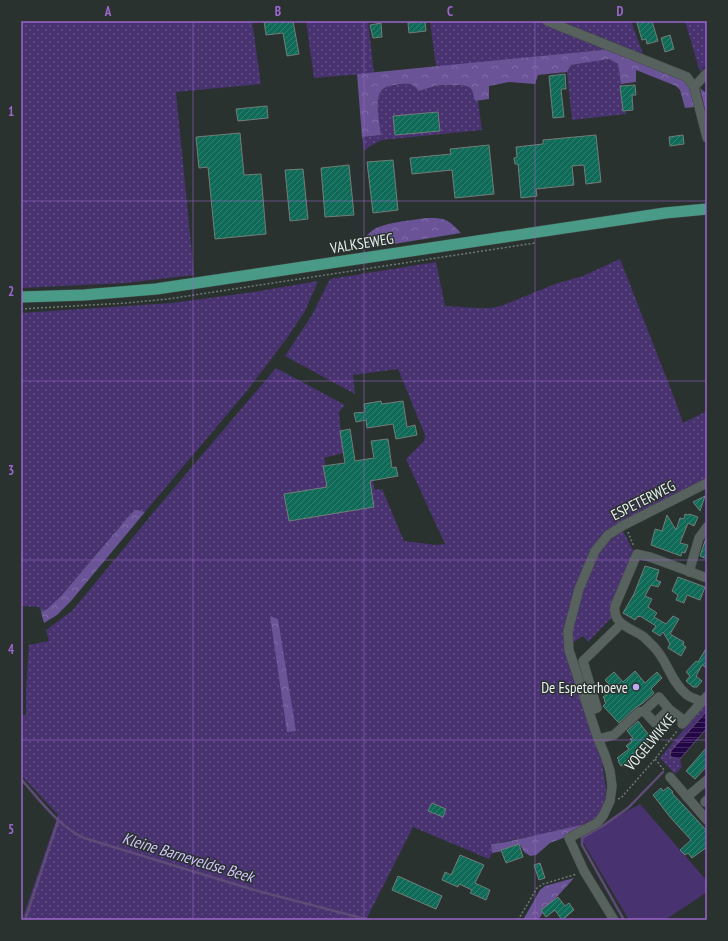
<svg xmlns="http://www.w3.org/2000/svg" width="728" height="941" viewBox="0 0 728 941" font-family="'PT Sans Narrow',sans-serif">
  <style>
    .grass { fill: url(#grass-dots) }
    .forest { fill: url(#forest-crowns) }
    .garden { fill: #483270 }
    .water { fill: url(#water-rules); stroke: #5e4c77 }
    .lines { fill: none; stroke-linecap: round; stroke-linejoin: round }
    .stream { stroke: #5e4c77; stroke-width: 2.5 }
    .building { fill: url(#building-hatch); stroke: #727d79 }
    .minor-casing { stroke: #454d4a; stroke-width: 10 }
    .major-casing { stroke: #454d4a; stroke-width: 12 }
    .path { stroke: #707875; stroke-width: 1.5; stroke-dasharray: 2 2; stroke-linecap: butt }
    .minor { stroke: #57615e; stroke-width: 9 }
    .major { stroke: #499b87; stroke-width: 11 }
    .grid { fill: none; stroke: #9c66cd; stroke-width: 1; stroke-opacity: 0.55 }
    .poi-dot { fill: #bfa8f4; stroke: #29322f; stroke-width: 1.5 }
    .labels { text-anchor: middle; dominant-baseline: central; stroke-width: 3; stroke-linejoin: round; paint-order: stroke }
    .street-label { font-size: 15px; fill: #e8efed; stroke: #29322f }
    .poi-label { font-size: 15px; fill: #e8efed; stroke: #29322f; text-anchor: end }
    .water-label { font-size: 16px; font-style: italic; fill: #d4c3fe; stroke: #29322f }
    .neatline { fill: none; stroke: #9c66cd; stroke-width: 1.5 }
    .grid-label { font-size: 13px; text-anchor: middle; font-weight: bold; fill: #9c66cd }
  </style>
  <defs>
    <pattern id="grass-dots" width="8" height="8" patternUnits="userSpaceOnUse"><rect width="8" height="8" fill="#483270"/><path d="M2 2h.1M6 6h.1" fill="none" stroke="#625085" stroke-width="1.8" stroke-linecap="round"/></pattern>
    <pattern id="forest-crowns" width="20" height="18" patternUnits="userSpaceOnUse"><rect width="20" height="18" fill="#6a5397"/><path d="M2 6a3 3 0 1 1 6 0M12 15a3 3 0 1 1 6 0" fill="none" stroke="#7f6ca6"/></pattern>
    <pattern id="water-rules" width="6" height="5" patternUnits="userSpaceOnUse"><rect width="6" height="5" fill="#230645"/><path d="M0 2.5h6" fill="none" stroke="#432b60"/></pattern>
    <pattern id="building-hatch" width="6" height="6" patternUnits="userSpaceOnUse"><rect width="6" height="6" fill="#0f6b58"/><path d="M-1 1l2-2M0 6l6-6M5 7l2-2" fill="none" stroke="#328070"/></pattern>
  </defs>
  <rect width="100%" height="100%" fill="#29322f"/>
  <!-- grass -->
  <g class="grass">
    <polygon points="21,21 252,21 261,84 176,92 194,275 125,283 21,288"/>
    <polygon points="306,21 368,21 374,73 314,78"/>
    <polygon points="430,21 540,21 613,49 436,67"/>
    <polygon points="560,21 631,21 643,54"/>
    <polygon points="685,21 707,21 707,64 700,72"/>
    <polygon points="609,59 618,64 626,114 572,120 567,72 571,65"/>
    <path d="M 410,83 L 414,85 L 419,91 L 438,85 L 462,85 L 469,87 L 472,90 L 475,101 L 478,101 L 482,130 L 382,140 L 370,146 L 364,151 L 362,137 L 381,135 C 380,121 370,93 388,86 C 395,84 403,84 410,83 Z"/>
    <polygon points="620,259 675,400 683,423 707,411 707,481 601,540 566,633 601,757 606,787 605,807 590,823 544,834 491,844 492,853 489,859 413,827 366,920 22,920 58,815 21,775 21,715 26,715 26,690 29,645 49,641 46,630 72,611 163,501 276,368 345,405 339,412 343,453 324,458 330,486 372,478 375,490 382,489 404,541 436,545 445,544 406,459 424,441 425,435 398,369 353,375 355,394 285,356 312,315 330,279 436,262 445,306 478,308 491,308 501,306 555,284 583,276"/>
    <path d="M 318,281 L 305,311 L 287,338 L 246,392 L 145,512 C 135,509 135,511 128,517 L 61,596 L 47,609 L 41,612 L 39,607 L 21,606 L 21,313 L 172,303 L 254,292 Z"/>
    <path d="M 623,531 L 634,552 L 611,618 L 588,642 L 583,636 L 574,642 L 572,641 C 571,618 590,565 604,547 C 609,540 616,536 623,531 Z"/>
    <polygon points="707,701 707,711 671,751 675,759 680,759 682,767 675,774 660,758"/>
  </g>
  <!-- forest -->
  <g class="forest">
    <path d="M 613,49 L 673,72 L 689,84 L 695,107 L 685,108 L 680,90 L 676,86 L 636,70 L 636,82 L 621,84 L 618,64 L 609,59 L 571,65 L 567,72 L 538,75 L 535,84 L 509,82 L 489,86 L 489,99 L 475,101 L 472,90 L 469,87 L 462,85 L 438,85 L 419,91 C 413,84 410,83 401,84 C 395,85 387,85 383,89 C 373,98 380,123 381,135 L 362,137 L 357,74 Z"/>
    <polygon points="700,88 707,94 707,118"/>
    <path d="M 425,218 C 446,218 446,218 461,233 L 357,250 C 362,242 366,235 373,230 C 385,222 410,221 425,218 Z"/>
    <polygon points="135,510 138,510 145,512 71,601 57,615 44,623 41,612 47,609 61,596 128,517"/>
    <polygon points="270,616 278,619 296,731 287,732"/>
    <polygon points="590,823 583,828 563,838 550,843 536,855 530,856 524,852 520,845 503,851 492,853 491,844 506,842"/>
    <polygon points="574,878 545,910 538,920 523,920 540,890 545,886"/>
  </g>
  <!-- garden -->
  <polygon class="garden" points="640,804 707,881 707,892 665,920 629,920 580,837"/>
  <!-- water -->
  <path class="water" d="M 707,711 L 707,728 L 680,759 C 675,759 674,758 670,756 L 671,751 Z"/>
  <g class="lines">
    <!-- stream -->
    <g class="stream">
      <path d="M 21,779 C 40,800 58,826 84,838 L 254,890 L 369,920"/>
      <polyline points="25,920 58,821"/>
      <polyline points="624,920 582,845 582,838 604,825 628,808 663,772"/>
    </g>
  </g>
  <!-- building -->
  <g class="building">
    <polygon points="264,21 293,21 299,54 287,56 283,33 266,35"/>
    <polygon points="425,21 426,31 409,33 408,23"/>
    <polygon points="640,21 652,21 658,41 647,44 646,39 642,40 637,23 640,22"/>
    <polygon points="381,23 382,37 373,38 370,25"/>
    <polygon points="670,35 674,49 665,52 661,38"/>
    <polygon points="565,74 566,89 561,89 564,117 553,118 549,76"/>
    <polygon points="635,85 636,95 632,95 633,110 623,111 620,86"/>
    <polygon points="267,106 268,118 238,121 236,109"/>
    <polygon points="438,112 440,131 395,135 393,116"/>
    <polygon points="240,133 244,175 261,174 266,234 215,239 208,167 199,168 196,137"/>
    <polygon points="596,135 601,182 586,184 584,165 572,166 574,185 536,189 537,196 521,198 518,164 515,164 514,158 517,157 516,147 543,144 543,140"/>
    <polygon points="683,135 684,144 670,146 669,137"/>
    <polygon points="489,145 494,194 455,198 452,170 412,174 410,158 451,154 450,149"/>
    <polygon points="393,160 398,210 373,213 367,162"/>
    <polygon points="349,165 354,215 325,217 321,168"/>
    <polygon points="303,169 308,219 290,221 285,170"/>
    <polygon points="381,401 382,404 403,401 407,427 415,425 417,435 396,439 393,424 367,428 366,420 356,422 354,413 365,412 364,404"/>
    <polygon points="350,429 355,461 374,458 371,441 388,439 392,468 396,467 398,476 370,481 374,507 289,521 284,494 327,487 323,466 345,463 340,431"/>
    <polygon points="705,496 700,511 693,502"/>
    <polygon points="685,514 688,515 689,514 698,517 694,526 688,523 680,543 688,545 685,553 682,552 681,556 651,545 655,529 662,531 667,515 676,530 680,518 684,519"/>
    <polygon points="706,538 707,538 707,559 700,556"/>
    <polygon points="645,566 659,570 656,580 661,582 658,587 651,585 645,596 652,599 648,607 657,613 654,617 666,624 673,616 679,619 670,634 684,642 683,645 686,647 681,656 668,648 670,644 663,632 660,636 652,631 656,626 640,616 639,617 638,616 635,620 623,613 634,594"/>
    <polygon points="678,577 705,587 700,600 687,595 684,603 676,600 678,595 672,591"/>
    <polygon points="707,647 707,668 702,665 696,676 702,681 697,687 693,687 686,681 690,676 686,672 696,661 698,662"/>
    <polygon points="635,671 645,683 657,672 662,678 651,689 654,693 643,703 635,708 619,723 603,706 606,703 604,701 605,700 603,697 613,688 605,680 614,672 623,682"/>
    <polygon points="638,721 652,739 637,751 638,753 632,759 633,760 624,767 623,765 621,766 618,761 619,760 617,758 629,749 626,746 632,741 630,739 633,738 627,731"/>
    <polygon points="707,747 707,766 695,779 686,771"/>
    <polygon points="668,787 673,792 672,793 707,831 707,847 692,858 688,853 685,855 680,850 691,840 670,817 653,795 661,788 663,791"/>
    <polygon points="432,803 446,809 443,817 428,811"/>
    <polygon points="519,844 523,857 506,863 501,850"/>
    <polygon points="460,855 484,865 475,883 490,890 486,900 470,893 472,890 459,884 458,887 442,880 445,872 451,875"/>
    <polygon points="540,863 545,878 539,880 534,865"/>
    <polygon points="398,876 442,896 436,909 392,890"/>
    <polygon points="558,897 565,906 569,903 574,910 562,920 555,910 546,917 541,910"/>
  </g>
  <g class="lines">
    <!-- minor casing -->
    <g class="minor-casing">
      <g id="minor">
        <polyline points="547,21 687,77 694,87 707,138"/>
        <polyline points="694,87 707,73"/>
        <polyline points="689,572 699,538 707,527"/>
        <path d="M 702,702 C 697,699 690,698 686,694 C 670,681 667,659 653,646 C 650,643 647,640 644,637 C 632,628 612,625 615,606 L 637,554 L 650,557 L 707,578"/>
        <polyline points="669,709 655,723 644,711 659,697 669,709 685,721"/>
        <polyline points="589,711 597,708 583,661 617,628"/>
        <polyline points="682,724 707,696"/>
        <polyline points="598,739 614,735 639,712 644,711"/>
        <polyline points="670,777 707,820"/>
        <polyline points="687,797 707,780"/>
        <polyline points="705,802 707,800"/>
        <polyline points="614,920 584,871 569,838 597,823 603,816 610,801 612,786 610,771 605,755 598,739 569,650 568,631 579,589 595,551 608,535 624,525 707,483"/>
      </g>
    </g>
    <!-- major casing -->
    <g class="major-casing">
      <polyline id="major" points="21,297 84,295 156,289 665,213 707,209"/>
    </g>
    <!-- path -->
    <g class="path">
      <polyline points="21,309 126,303 168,299 535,243"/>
      <polyline points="628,532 634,547"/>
      <polyline points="655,759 665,771"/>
      <polyline points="618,799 621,798 655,759 677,731"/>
      <polyline points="518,920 537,888 543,884 577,874"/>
    </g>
    <!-- minor -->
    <use href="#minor" class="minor"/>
    <!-- major -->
    <use href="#major" class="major"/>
  </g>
  <!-- grid -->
  <path class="grid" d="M 193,21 L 193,920M 364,21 L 364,920M 535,21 L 535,920M 21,201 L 707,201M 21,381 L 707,381M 21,560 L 707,560M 21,740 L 707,740"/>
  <!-- markers -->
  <circle class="poi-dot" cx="636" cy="687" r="4"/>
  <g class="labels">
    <!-- street labels -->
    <g class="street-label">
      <text transform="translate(362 243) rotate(-9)">VALKSEWEG</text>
      <text transform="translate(643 500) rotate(-27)">ESPETERWEG</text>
      <text transform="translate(650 742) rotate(-50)">VOGELWIKKE</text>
    </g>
    <!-- poi labels -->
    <g class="poi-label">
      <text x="628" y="687">De Espeterhoeve</text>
    </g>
    <!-- water labels -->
    <g class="water-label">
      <text transform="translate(188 857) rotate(17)">Kleine Barneveldse Beek</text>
    </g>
  </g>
  <!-- border -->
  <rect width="728" height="941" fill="none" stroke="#29322f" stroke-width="44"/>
  <rect x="22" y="22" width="684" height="897" class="neatline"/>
  <g class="grid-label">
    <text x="108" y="16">A</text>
    <text x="278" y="16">B</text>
    <text x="450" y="16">C</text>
    <text x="620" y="16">D</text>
    <text x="11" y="116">1</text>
    <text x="11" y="296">2</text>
    <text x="11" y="475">3</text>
    <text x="11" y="654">4</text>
    <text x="11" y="834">5</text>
  </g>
</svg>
